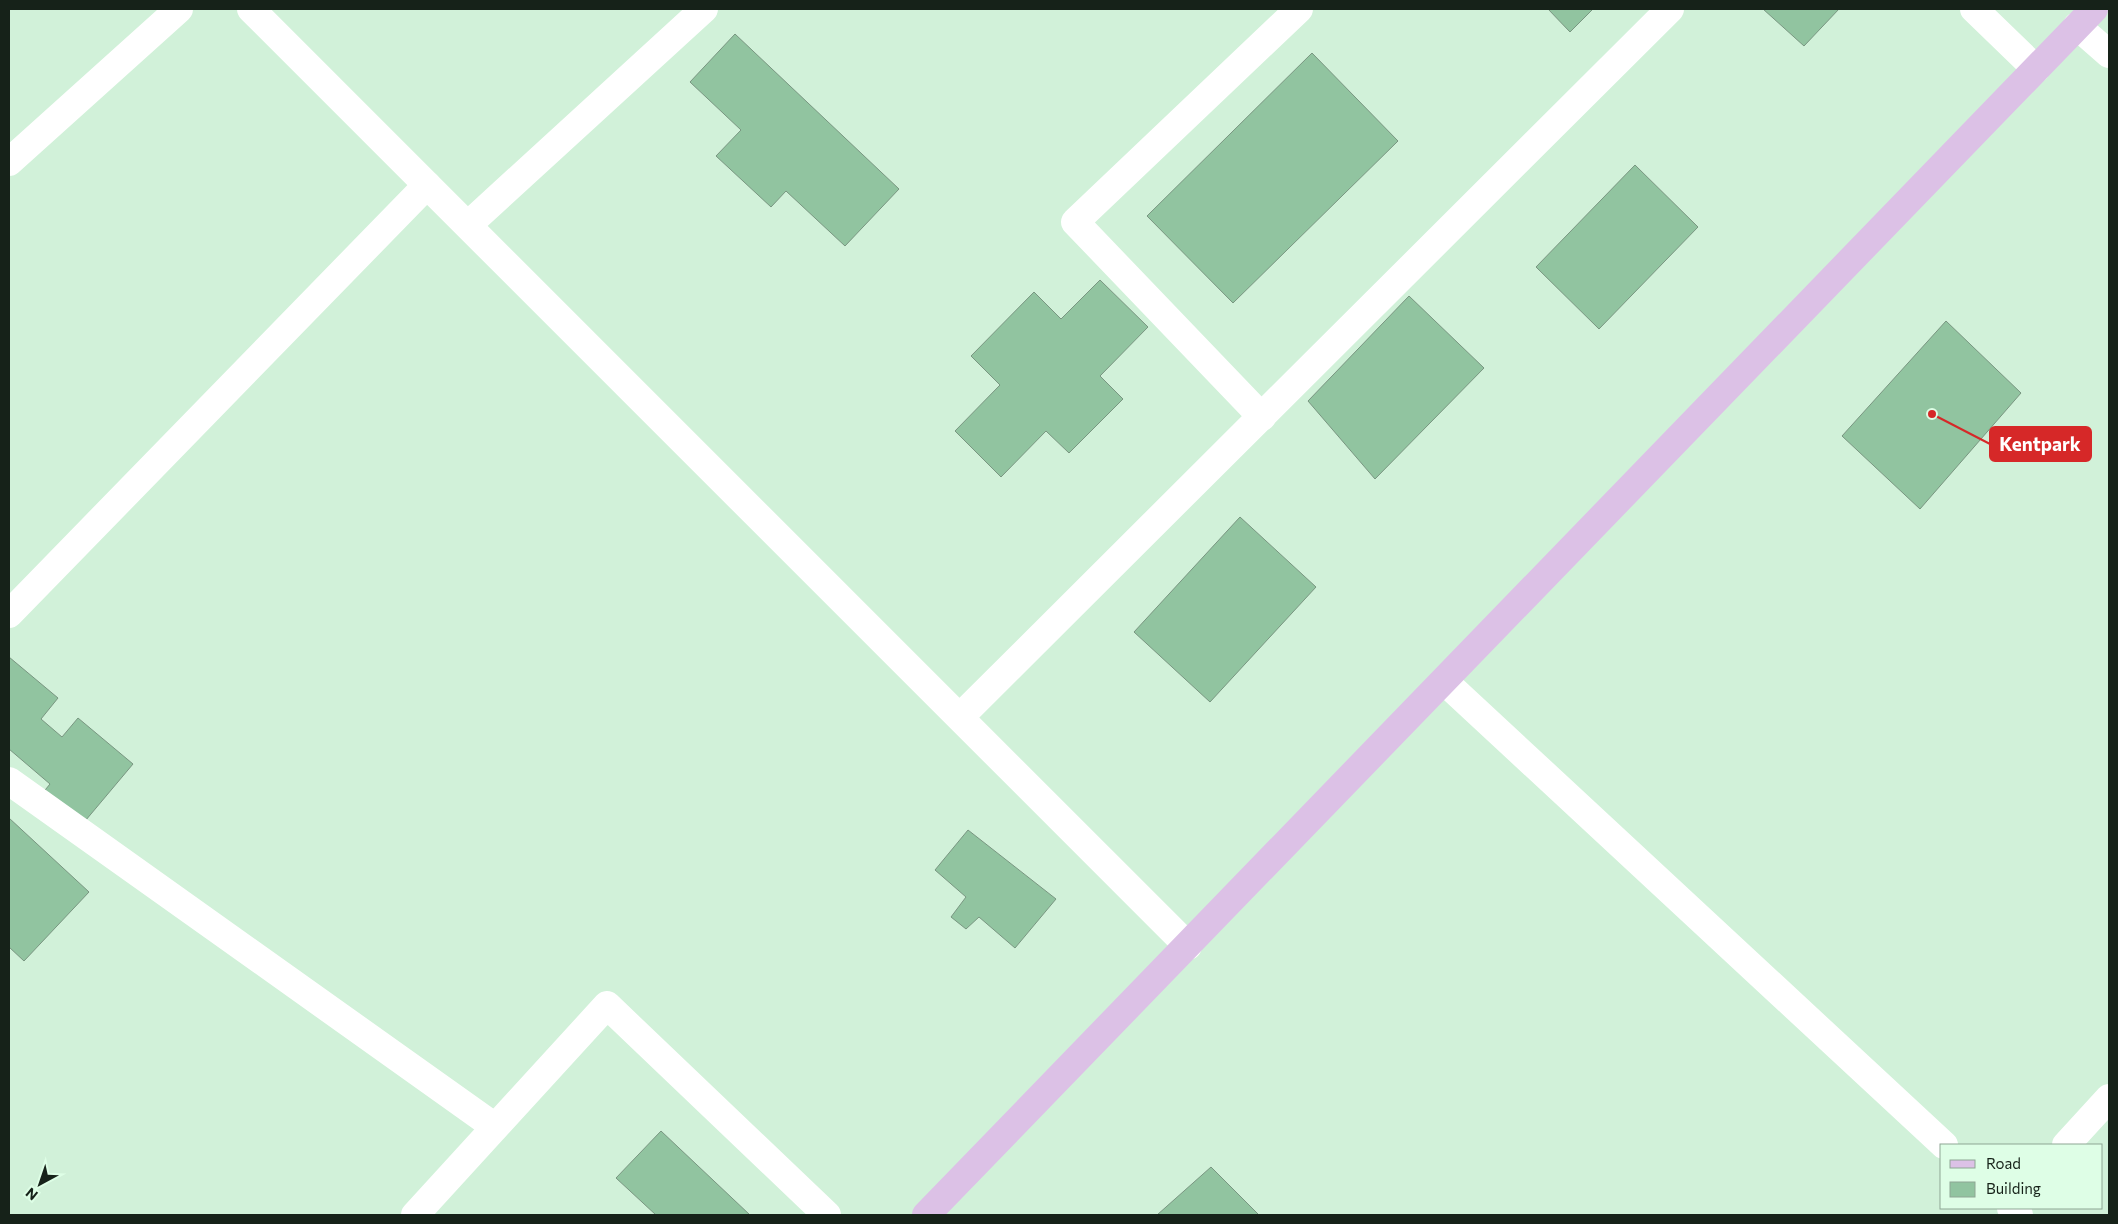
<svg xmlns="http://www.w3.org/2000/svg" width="2118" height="1224" viewBox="0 0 2118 1224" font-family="Commissioner,sans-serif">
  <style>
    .building { fill: #91c4a0; stroke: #799681 }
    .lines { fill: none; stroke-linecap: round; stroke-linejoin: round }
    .minor { stroke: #fff; stroke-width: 28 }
    .major { stroke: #dcc1e6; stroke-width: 28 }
    .leader { fill: none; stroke: #d62828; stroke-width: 2 }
    .callout-dot { fill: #d62828; stroke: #defee6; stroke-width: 2 }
    .callout { fill: #d62828; stroke: #d62828; stroke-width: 2 }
    .callout-label { font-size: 19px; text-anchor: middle; font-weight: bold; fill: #fff }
  </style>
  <rect width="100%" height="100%" fill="#d1f1d9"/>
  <!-- building -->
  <g class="building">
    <polygon points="1548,9 1593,9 1570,32"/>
    <polygon points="1763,9 1839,9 1804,46"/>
    <polygon points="735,34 899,189 845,246 786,191 771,207 716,156 741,130 690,82"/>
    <polygon points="1312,53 1398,141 1233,303 1147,216"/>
    <polygon points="1635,165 1698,227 1599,329 1536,267"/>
    <polygon points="1100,280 1148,327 1100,376 1123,399 1069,453 1046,431 1001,477 955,431 1000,385 971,356 1034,292 1061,319"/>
    <polygon points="1409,296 1484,368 1375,479 1308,401"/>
    <polygon points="1946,321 2021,393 1920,509 1842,436"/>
    <polygon points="1240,517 1316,587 1210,702 1134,632"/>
    <polygon points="9,657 58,698 41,719 62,737 78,718 133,764 75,833 37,800 50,784 9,749"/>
    <polygon points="9,818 89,892 24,961 9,947"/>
    <polygon points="968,830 1056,899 1015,948 979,917 966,929 951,917 966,897 935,870"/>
    <polygon points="661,1131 750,1215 656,1215 616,1178"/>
    <polygon points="1211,1167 1259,1215 1157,1215"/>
  </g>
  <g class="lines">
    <!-- minor -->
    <g class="minor">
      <polyline points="251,9 1188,946"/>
      <polyline points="1974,9 2036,69"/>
      <polyline points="2077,26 2109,54"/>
      <polyline points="9,162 179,9"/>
      <polyline points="468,225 704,9"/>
      <polyline points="1262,417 1075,222 1299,9"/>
      <polyline points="9,614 427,185"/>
      <polyline points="1444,681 1944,1145"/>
      <polyline points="960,717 1670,9"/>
      <polyline points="9,781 495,1127"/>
      <polyline points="2066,1145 2109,1098"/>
      <polyline points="2011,1208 2019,1215"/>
      <polyline points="415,1215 607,1005 827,1215"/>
    </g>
    <!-- major -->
    <polyline class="major" points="926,1215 2094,9"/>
  </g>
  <!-- callouts -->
  <path class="leader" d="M1932 414L1990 444"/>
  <circle class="callout-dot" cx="1932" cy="414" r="5"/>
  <rect class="callout" x="1990" y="427" width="101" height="34" rx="5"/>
  <g class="callout-label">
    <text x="2040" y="451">Kentpark</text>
  </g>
  <!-- border -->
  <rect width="2118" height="1224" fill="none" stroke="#162219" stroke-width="20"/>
  <!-- legend -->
  <rect x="1940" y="1144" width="162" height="65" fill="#defee6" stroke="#8ea694"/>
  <rect x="1950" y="1160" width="25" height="8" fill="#dcc1e6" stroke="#8ea694"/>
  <text x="1986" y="1169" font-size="15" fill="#162219">Road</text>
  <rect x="1950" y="1182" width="25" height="15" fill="#91c4a0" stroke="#8ea694"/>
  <text x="1986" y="1194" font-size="15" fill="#162219">Building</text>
  <!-- north arrow -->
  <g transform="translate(40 1184) rotate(220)" stroke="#defee6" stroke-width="4" paint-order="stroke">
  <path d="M0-4L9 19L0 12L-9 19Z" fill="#162219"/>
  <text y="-8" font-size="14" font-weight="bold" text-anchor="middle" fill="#162219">N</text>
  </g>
</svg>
